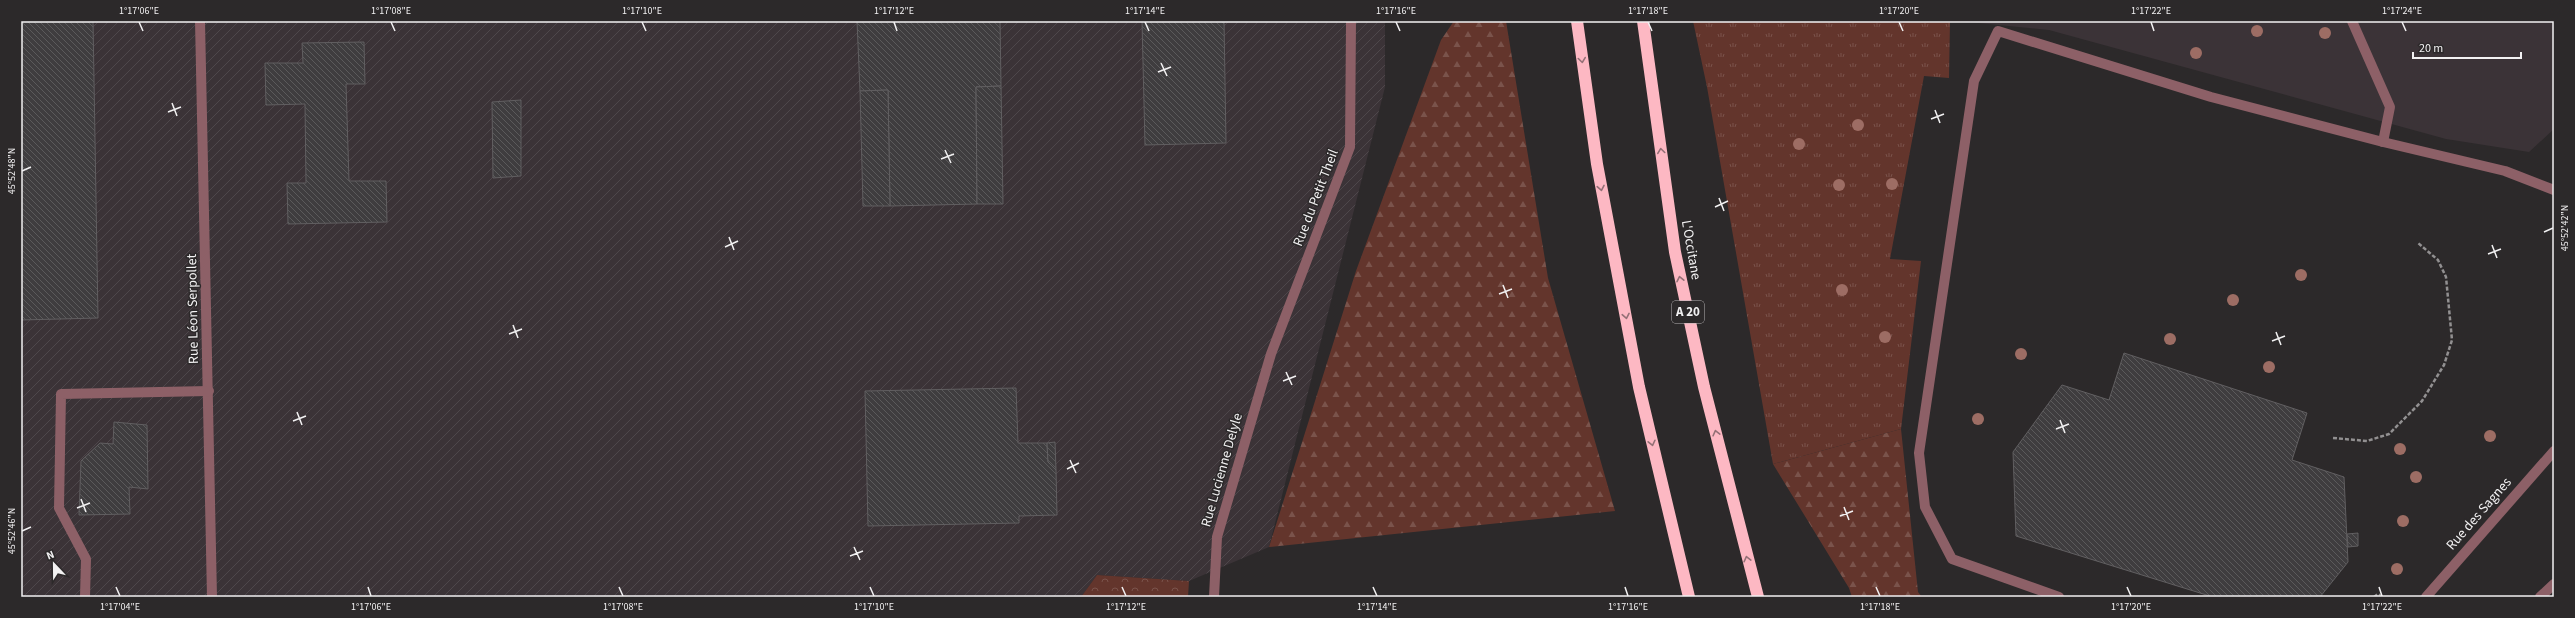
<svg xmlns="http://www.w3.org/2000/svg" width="2575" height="618" viewBox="0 0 2575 618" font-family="'Source Sans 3',sans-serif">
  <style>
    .built { fill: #3b3337 }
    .industrial { fill: url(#industrial-furrows) }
    .grass { fill: url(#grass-tufts) }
    .forest { fill: url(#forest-firs) }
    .park { fill: url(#park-crowns) }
    .building { fill: url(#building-back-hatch); stroke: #615f61 }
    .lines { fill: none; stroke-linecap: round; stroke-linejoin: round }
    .path { stroke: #929091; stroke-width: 2.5; stroke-dasharray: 4 2; stroke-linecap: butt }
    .minor { stroke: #8d6067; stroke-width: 10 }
    .highway { stroke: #fdb8c3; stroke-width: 12 }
    .tree { fill: #9d6d64 }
    .oneway { stroke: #947076 }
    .ticks { fill: none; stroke: #f2f1f2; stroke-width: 1.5 }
    .labels { text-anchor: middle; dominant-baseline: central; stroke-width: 3; stroke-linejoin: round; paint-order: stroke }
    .shield { fill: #2c292a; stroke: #b7b5b6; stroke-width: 1 }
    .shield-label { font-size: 13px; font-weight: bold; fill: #f2f1f2 }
    .street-label { font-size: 14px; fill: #f2f1f2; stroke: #2c292a }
    .neatline { fill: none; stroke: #f2f1f2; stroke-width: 1.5 }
    .ticks-label { font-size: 10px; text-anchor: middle; fill: #f2f1f2 }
  </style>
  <defs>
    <pattern id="industrial-furrows" width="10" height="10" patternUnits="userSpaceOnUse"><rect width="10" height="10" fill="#3b3337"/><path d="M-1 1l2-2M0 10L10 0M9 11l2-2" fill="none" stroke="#4e474b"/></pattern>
    <pattern id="grass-tufts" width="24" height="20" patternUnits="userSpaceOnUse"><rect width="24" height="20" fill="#63352c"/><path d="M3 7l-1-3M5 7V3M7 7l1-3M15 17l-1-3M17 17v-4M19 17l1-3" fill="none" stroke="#7a534b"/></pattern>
    <pattern id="forest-firs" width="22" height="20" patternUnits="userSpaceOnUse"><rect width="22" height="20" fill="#63352c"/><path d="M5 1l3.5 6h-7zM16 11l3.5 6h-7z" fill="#7a534b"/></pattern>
    <pattern id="park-crowns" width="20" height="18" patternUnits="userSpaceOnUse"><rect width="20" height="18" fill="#63352c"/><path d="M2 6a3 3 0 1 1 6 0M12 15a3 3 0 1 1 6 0" fill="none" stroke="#7a534b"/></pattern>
    <pattern id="building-back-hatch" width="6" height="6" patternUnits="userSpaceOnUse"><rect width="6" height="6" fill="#3f3d3f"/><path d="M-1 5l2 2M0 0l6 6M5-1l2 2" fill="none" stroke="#5b5a5b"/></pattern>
  </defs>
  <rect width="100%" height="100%" fill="#2c292a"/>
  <!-- built -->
  <polygon class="built" points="1958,21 2554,21 2554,129 2529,152 2446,139 2049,30"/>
  <!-- industrial -->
  <polygon class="industrial" points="21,21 1385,21 1385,87 1269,547 1189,581 1097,575 1081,597 21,597"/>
  <!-- grass -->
  <polygon class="grass" points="1693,21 1950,21 1949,78 1924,76 1890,259 1921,261 1901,429 1773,464 1707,87"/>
  <!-- forest -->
  <g class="forest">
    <polygon points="1454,21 1506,21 1548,278 1615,511 1269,547 1356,271 1441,40"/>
    <polygon points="1901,429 1918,592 1922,597 1852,597 1849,588 1773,464"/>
  </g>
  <!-- park -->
  <polygon class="park" points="1097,575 1189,581 1188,597 1081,597"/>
  <!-- building -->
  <g class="building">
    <polygon points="21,21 93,21 98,318 21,320"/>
    <polygon points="857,21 1000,21 1001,86 976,87 977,204 890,206 888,90 860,91"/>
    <polygon points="1142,21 1224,21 1226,143 1145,145"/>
    <polygon points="364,42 365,84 346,84 349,181 386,181 387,222 288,224 287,183 306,183 305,104 266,105 265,63 303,63 302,43"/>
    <polygon points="1001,86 1003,204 977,204 976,87"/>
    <polygon points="888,90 890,206 863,206 860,91"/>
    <polygon points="521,100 521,176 493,178 492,102"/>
    <polygon points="2124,353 2307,413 2292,460 2344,477 2348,562 2320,597 2213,597 2016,536 2013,452 2062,385 2109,400"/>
    <polygon points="1016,388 1018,443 1047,443 1048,462 1056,470 1057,515 1019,516 1019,523 868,526 865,391"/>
    <polygon points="114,422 147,425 148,489 129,487 130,514 79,515 81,461 100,443 113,444"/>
    <polygon points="1055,442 1056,470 1048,462 1047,443"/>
    <polygon points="2358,533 2358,546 2348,547 2347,534"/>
  </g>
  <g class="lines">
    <!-- path -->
    <g class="path">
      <polyline points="2333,438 2367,441 2389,434 2422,401 2444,365 2452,340 2446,277 2438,260 2418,243"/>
      <polyline points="2374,597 2378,594 2383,597"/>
    </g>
    <!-- minor -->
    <g class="minor">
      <polyline points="200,21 212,597"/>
      <polyline points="2352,21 2390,107 2383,142"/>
      <polyline points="85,597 86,559 59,508 61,394 209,391"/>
      <polyline points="1214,597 1217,537 1271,354 1350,147 1351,21"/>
      <polyline points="2059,597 1952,559 1925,507 1919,453 1974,81 1998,31 2211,97 2383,142 2505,171 2554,190"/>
      <polyline points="2426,597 2554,451"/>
      <polyline points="2540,597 2554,584"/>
    </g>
    <!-- highway -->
    <g class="highway">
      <polyline points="1577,21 1597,164 1639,387 1689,597"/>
      <polyline points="1643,21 1675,252 1704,387 1758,597"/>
    </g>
  </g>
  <!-- trees -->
  <g class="tree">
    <circle cx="2257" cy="31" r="6"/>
    <circle cx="2325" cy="33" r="6"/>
    <circle cx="2196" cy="53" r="6"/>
    <circle cx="1858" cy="125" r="6"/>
    <circle cx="1799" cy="144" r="6"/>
    <circle cx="1892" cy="184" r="6"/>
    <circle cx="1839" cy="185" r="6"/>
    <circle cx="2301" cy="275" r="6"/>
    <circle cx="1842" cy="290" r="6"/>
    <circle cx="2233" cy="300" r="6"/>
    <circle cx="1885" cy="337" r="6"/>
    <circle cx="2170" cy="339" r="6"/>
    <circle cx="2021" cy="354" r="6"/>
    <circle cx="2269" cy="367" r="6"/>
    <circle cx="1978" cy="419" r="6"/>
    <circle cx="2490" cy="436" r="6"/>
    <circle cx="2400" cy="449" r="6"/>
    <circle cx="2416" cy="477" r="6"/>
    <circle cx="2403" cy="521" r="6"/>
    <circle cx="2397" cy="569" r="6"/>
  </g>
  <!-- one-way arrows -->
  <defs><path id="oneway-chevron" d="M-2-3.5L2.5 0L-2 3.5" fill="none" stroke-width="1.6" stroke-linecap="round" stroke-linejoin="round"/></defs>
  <g class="oneway">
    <use href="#oneway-chevron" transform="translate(1582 60) rotate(82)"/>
    <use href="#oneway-chevron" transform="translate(1661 151) rotate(-98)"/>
    <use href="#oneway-chevron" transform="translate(1601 188) rotate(79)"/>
    <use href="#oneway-chevron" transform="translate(1680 279) rotate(-102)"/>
    <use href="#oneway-chevron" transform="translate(1626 316) rotate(79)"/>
    <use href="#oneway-chevron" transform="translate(1716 433) rotate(-104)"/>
    <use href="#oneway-chevron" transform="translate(1652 443) rotate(77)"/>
    <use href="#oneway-chevron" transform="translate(1747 559) rotate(-104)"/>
  </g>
  <!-- ticks -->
  <path class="ticks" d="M 139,22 L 143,31M 391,22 L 395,31M 642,22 L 646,31M 894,22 L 897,31M 1145,22 L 1149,31M 1396,22 L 1400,31M 1648,22 L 1652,31M 1899,22 L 1903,31M 2151,22 L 2154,31M 2402,22 L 2406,31M 1161,63 L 1167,76M 1158,72 L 1171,67M 172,103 L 177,116M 1935,110 L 1940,123M 168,112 L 181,107M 1931,119 L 1944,114M 945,150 L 951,163M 941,159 L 954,154M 22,171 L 31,167M 1719,198 L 1724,211M 1715,207 L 1728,201M 2544,232 L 2553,228M 729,237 L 734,250M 2492,245 L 2497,258M 725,247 L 738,241M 2488,254 L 2501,249M 1503,285 L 1508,298M 1499,294 L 1512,289M 513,325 L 518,338M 2276,332 L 2281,345M 509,334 L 522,329M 2272,341 L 2285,336M 1286,372 L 1292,385M 1283,381 L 1296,376M 297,412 L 302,425M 2060,420 L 2065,433M 293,421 L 306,416M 2056,429 L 2069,424M 1070,460 L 1076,473M 1067,469 L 1079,463M 81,499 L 86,512M 1844,507 L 1849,520M 77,508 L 90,503M 1840,516 L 1853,511M 22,531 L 31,527M 854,547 L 860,560M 850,556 L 863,551M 116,587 L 120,596M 368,587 L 371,596M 619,587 L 623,596M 870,587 L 874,596M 1122,587 L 1126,596M 1373,587 L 1377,596M 1625,587 L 1628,596M 1876,587 L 1880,596M 2127,587 L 2131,596M 2379,587 L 2382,596"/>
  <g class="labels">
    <!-- shield labels -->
    <rect class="shield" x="1672" y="301" width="32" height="22" rx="3"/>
    <g class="shield-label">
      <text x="1688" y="312">A 20</text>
    </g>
    <!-- street labels -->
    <g class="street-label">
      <text transform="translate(1316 198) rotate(-69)">Rue du Petit Theil</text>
      <text transform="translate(1691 250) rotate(80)">L'Occitane</text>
      <text transform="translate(193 309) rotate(-91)">Rue Léon Serpollet</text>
      <text transform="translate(1222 470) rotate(-74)">Rue Lucienne Delyle</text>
      <text transform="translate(2479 514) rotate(-49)">Rue des Sagnes</text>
    </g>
  </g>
  <!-- border -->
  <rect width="2575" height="618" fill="none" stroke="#2c292a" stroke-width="44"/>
  <!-- north arrow -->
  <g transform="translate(54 564) rotate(338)" stroke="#2c292a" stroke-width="3" paint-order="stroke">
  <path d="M0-3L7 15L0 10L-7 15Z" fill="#f2f1f2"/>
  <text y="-6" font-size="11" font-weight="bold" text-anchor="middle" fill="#f2f1f2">N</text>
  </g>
  <!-- scale -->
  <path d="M2413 52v6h108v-6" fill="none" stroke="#f2f1f2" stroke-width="2"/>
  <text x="2419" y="52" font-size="12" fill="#f2f1f2" stroke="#2c292a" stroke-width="3" paint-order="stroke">20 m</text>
  <rect x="22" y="22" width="2531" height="574" class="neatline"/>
  <g class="ticks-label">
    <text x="139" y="14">1°17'06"E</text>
    <text x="391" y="14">1°17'08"E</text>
    <text x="642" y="14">1°17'10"E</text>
    <text x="894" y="14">1°17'12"E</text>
    <text x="1145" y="14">1°17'14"E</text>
    <text x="1396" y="14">1°17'16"E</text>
    <text x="1648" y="14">1°17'18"E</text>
    <text x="1899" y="14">1°17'20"E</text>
    <text x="2151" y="14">1°17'22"E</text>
    <text x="2402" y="14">1°17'24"E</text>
    <text transform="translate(11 171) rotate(-90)" y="4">45°52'48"N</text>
    <text transform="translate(2564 228) rotate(-90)" y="4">45°52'42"N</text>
    <text transform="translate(11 531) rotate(-90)" y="4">45°52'46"N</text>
    <text x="120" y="610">1°17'04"E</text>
    <text x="371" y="610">1°17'06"E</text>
    <text x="623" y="610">1°17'08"E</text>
    <text x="874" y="610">1°17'10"E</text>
    <text x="1126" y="610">1°17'12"E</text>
    <text x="1377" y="610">1°17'14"E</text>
    <text x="1628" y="610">1°17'16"E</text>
    <text x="1880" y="610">1°17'18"E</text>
    <text x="2131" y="610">1°17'20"E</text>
    <text x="2382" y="610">1°17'22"E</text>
  </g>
</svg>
